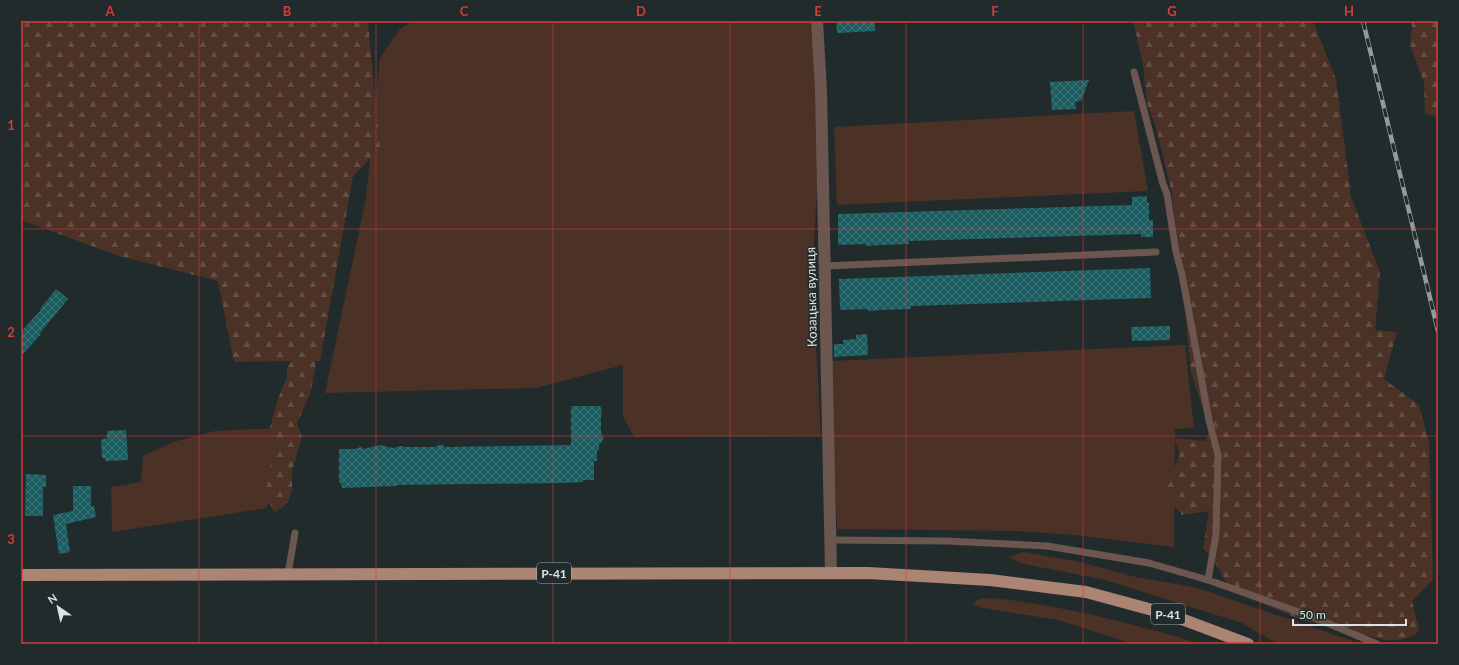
<svg xmlns="http://www.w3.org/2000/svg" width="1459" height="665" viewBox="0 0 1459 665" font-family="Lato,sans-serif">
  <style>
    .green { fill: #4b3126 }
    .forest { fill: url(#forest-firs) }
    .building { fill: url(#building-cross-hatch) }
    .lines { fill: none; stroke-linecap: round; stroke-linejoin: round }
    .lane { stroke: #6b574f; stroke-width: 7 }
    .street { stroke: #6b574f; stroke-width: 12 }
    .primary { stroke: #ac8474; stroke-width: 12 }
    .rail-casing { stroke: #939a9a; stroke-width: 4.5 }
    .rail { stroke: #222b2b; stroke-width: 3; stroke-dasharray: 9; stroke-linecap: butt }
    .grid { fill: none; stroke: #d73b3b; stroke-width: 1; stroke-opacity: 0.55 }
    .labels { text-anchor: middle; dominant-baseline: central; stroke-width: 3; stroke-linejoin: round; paint-order: stroke }
    .shield { fill: #222b2b; stroke: #a5acac; stroke-width: 1 }
    .shield-label { font-size: 12px; font-weight: bold; fill: #dde3e3 }
    .street-label { font-size: 13px; fill: #dde3e3; stroke: #222b2b }
    .neatline { fill: none; stroke: #d73b3b; stroke-width: 1.5 }
    .grid-label { font-size: 13px; text-anchor: middle; font-weight: bold; fill: #d73b3b }
  </style>
  <defs>
    <pattern id="forest-firs" width="22" height="20" patternUnits="userSpaceOnUse"><rect width="22" height="20" fill="#4b3126"/><path d="M5 1l3.5 6h-7zM16 11l3.5 6h-7z" fill="#644f45"/></pattern>
    <pattern id="building-cross-hatch" width="8" height="8" patternUnits="userSpaceOnUse"><rect width="8" height="8" fill="#1c5d61"/><path d="M0 0l8 8M0 8l8-8" fill="none" stroke="#3d7478"/></pattern>
  </defs>
  <rect width="100%" height="100%" fill="#222b2b"/>
  <!-- green -->
  <g class="green">
    <polygon points="413,21 812,21 819,156 812,276 821,436 634,437 623,416 623,365 536,388 325,393 366,198 380,58 400,29"/>
    <polygon points="1134,111 1148,191 837,205 834,127"/>
    <polygon points="1185,345 1194,428 1175,429 1174,547 1073,535 1019,531 837,529 830,361"/>
    <polygon points="279,428 267,508 112,532 111,487 141,482 143,456 173,442 215,431"/>
    <polygon points="1023,552 1076,561 1136,577 1198,588 1361,644 1278,644 1242,623 1105,580 1024,564 1008,557"/>
    <path d="M 991,598 C 1056,604 1119,621 1182,638 L 1193,642 L 1194,644 L 1133,644 L 1058,620 L 983,608 L 972,604 L 979,599 Z"/>
  </g>
  <!-- forest -->
  <g class="forest">
    <polygon points="21,21 371,21 368,23 380,147 353,177 320,361 315,361 316,364 310,394 297,423 302,437 292,471 292,490 288,502 282,508 274,512 266,497 265,492 274,447 269,431 278,399 287,377 287,368 292,361 234,362 218,281 119,256 21,220"/>
    <path d="M 1133,21 L 1313,21 L 1336,79 L 1351,197 L 1380,272 L 1375,330 L 1397,332 L 1384,379 L 1419,405 L 1429,442 L 1433,580 L 1412,601 L 1419,631 C 1412,639 1396,641 1385,640 L 1302,620 L 1239,594 L 1229,587 L 1212,557 L 1203,549 L 1209,511 L 1182,515 L 1166,496 L 1165,491 L 1180,454 L 1174,438 L 1205,441 L 1208,435 L 1207,421 L 1191,372 L 1179,249 L 1171,189 L 1156,128 L 1147,103 L 1143,64 Z"/>
    <polygon points="1411,21 1438,21 1438,118 1425,113 1424,83 1410,45 1412,27"/>
  </g>
  <!-- building -->
  <g class="building">
    <polygon points="836,21 875,21 875,31 837,33"/>
    <polygon points="1089,80 1081,101 1075,102 1076,109 1052,110 1050,82"/>
    <polygon points="1147,196 1147,203 1149,203 1149,220 1153,220 1153,237 1141,237 1141,234 909,241 909,244 879,245 866,246 866,244 838,245 838,214 1132,205 1132,197"/>
    <polygon points="1150,268 1151,298 911,306 911,309 881,310 868,311 868,309 840,310 839,279"/>
    <polygon points="56,289 68,299 40,333 41,334 21,356 21,332 41,310 40,309"/>
    <polygon points="1170,326 1170,340 1132,341 1131,327"/>
    <polygon points="867,334 868,355 834,357 834,344 843,344 843,340 856,339 856,335"/>
    <polygon points="571,406 600,406 602,410 601,417 601,432 604,439 599,445 599,450 597,450 597,461 594,461 594,480 583,480 583,482 561,483 396,485 396,486 342,488 341,483 339,483 339,449 354,449 361,447 364,449 380,445 393,448 402,446 405,447 436,447 438,445 443,445 445,447 571,445"/>
    <polygon points="126,430 128,460 105,461 105,458 102,458 101,440 107,438 107,431"/>
    <polygon points="26,474 46,475 46,487 43,487 43,516 25,516"/>
    <polygon points="73,486 91,486 91,507 94,506 96,517 66,524 70,552 59,554 53,515 73,511"/>
  </g>
  <g class="lines">
    <!-- lane -->
    <g class="lane">
      <polyline points="1134,72 1163,184 1167,194 1176,252 1182,275 1209,420 1218,455 1216,534 1208,580"/>
      <polyline points="824,266 1156,252"/>
      <polyline points="829,540 947,541 1047,546 1149,563 1208,580 1313,617 1377,644"/>
      <polyline points="288,574 295,533"/>
    </g>
    <!-- street -->
    <polyline class="street" points="817,21 821,90 831,573"/>
    <!-- primary -->
    <polyline class="primary" points="21,575 868,573 990,580 1086,592 1171,615 1248,644"/>
    <!-- rail casing -->
    <g class="rail-casing">
      <polyline id="rail" points="1363,21 1438,331"/>
    </g>
    <!-- rail -->
    <use href="#rail" class="rail"/>
  </g>
  <!-- grid -->
  <path class="grid" d="M 199,21 L 199,644M 376,21 L 376,644M 553,21 L 553,644M 730,21 L 730,644M 906,21 L 906,644M 1083,21 L 1083,644M 1260,21 L 1260,644M 21,229 L 1438,229M 21,436 L 1438,436"/>
  <g class="labels">
    <!-- shield labels -->
    <g class="shield">
      <rect x="537" y="563" width="34" height="20" rx="3"/>
      <rect x="1151" y="604" width="34" height="20" rx="3"/>
    </g>
    <g class="shield-label">
      <text x="554" y="573">Р-41</text>
      <text x="1168" y="614">Р-41</text>
    </g>
    <!-- street labels -->
    <g class="street-label">
      <text transform="translate(811 297) rotate(-91)">Козацька вулиця</text>
    </g>
  </g>
  <!-- border -->
  <rect width="1459" height="665" fill="none" stroke="#222b2b" stroke-width="44"/>
  <!-- north arrow -->
  <g transform="translate(58 607) rotate(326)" stroke="#222b2b" stroke-width="3" paint-order="stroke">
  <path d="M0-3L7 15L0 10L-7 15Z" fill="#dde3e3"/>
  <text y="-6" font-size="11" font-weight="bold" text-anchor="middle" fill="#dde3e3">N</text>
  </g>
  <!-- scale -->
  <path d="M1293 619v6h113v-6" fill="none" stroke="#dde3e3" stroke-width="2"/>
  <text x="1299" y="619" font-size="12" fill="#dde3e3" stroke="#222b2b" stroke-width="3" paint-order="stroke">50 m</text>
  <rect x="22" y="22" width="1415" height="621" class="neatline"/>
  <g class="grid-label">
    <text x="110" y="16">A</text>
    <text x="287" y="16">B</text>
    <text x="464" y="16">C</text>
    <text x="641" y="16">D</text>
    <text x="818" y="16">E</text>
    <text x="995" y="16">F</text>
    <text x="1172" y="16">G</text>
    <text x="1349" y="16">H</text>
    <text x="11" y="130">1</text>
    <text x="11" y="337">2</text>
    <text x="11" y="544">3</text>
  </g>
</svg>
